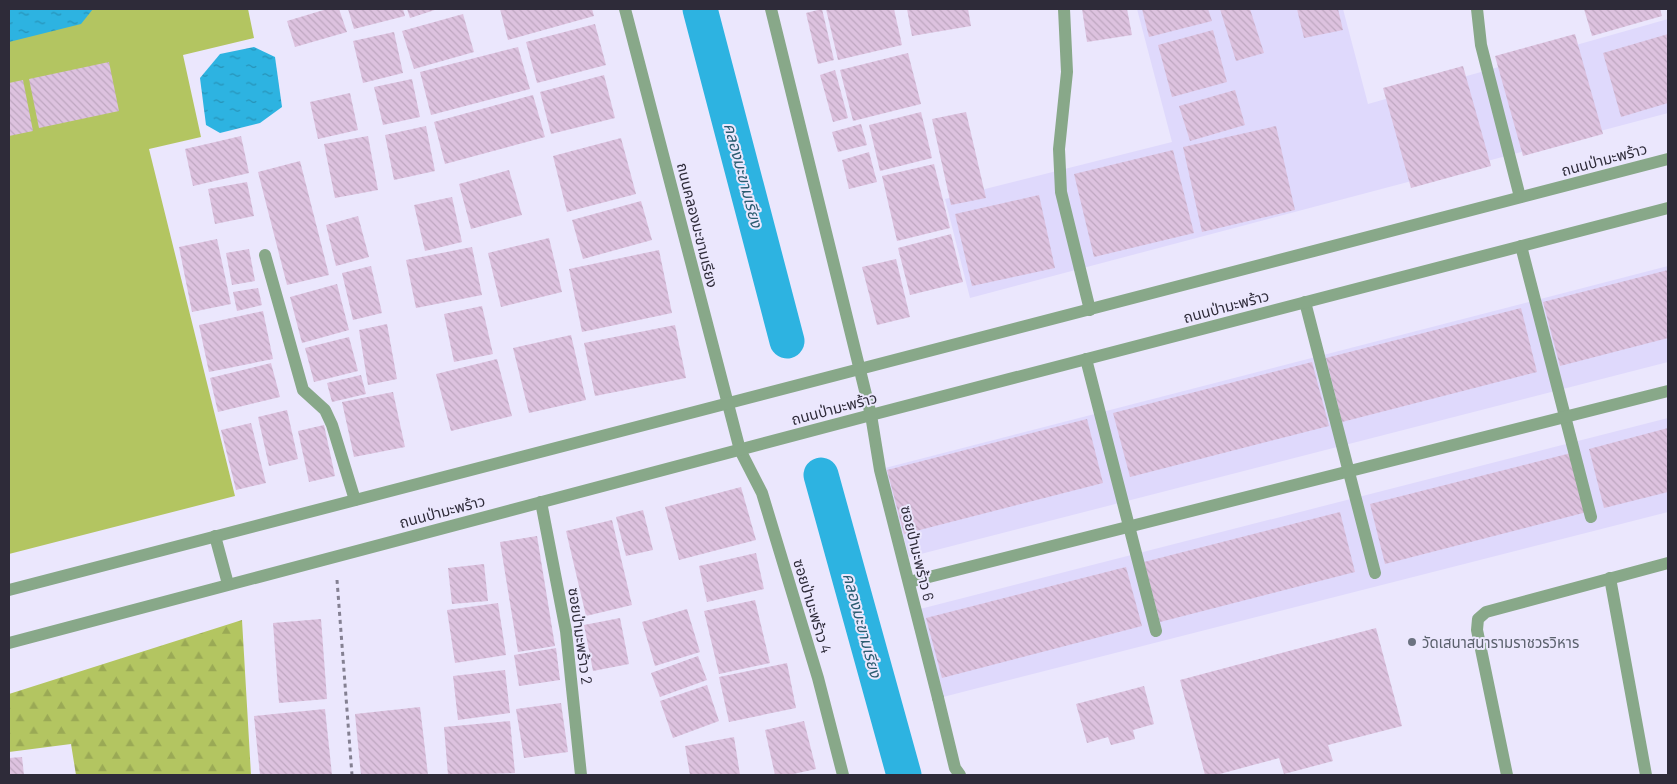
<svg xmlns="http://www.w3.org/2000/svg" width="1677" height="784" viewBox="0 0 1677 784" font-family="Barlow,'Noto Sans Thai',sans-serif">
  <style>
    .built { fill: #dfd9fc }
    .forest { fill: url(#forest-firs) }
    .garden { fill: #b3c561 }
    .water { fill: url(#water-ripples) }
    .lines { fill: none; stroke-linecap: round; stroke-linejoin: round }
    .canal { stroke: #2db3e1; stroke-width: 35 }
    .building { fill: url(#building-back-hatch) }
    .path { stroke: #848092; stroke-width: 3; stroke-dasharray: 4 4; stroke-linecap: butt }
    .service { stroke: #88a889; stroke-width: 12 }
    .minor { stroke: #88a889; stroke-width: 12 }
    .tertiary { stroke: #88a889; stroke-width: 12 }
    .worship-dot { fill: #6b7280; stroke: #ebe7fd; stroke-width: 2 }
    .labels { text-anchor: middle; dominant-baseline: central; stroke-width: 4; stroke-linejoin: round; paint-order: stroke }
    .street-label { font-size: 15px; fill: #2e2b39; stroke: #ebe7fd }
    .worship-label { font-size: 15px; fill: #5b616d; stroke: #ebe7fd; text-anchor: start }
    .water-label { font-size: 16px; font-style: italic; fill: #2a5c70; stroke: #ebe7fd }
  </style>
  <defs>
    <pattern id="forest-firs" width="22" height="20" patternUnits="userSpaceOnUse" patternTransform="scale(1.25)"><rect width="22" height="20" fill="#b3c561"/><path d="M5 1l3.5 6h-7zM16 11l3.5 6h-7z" fill="#9aa955"/></pattern>
    <pattern id="water-ripples" width="26" height="14" patternUnits="userSpaceOnUse" patternTransform="scale(1.25)"><rect width="26" height="14" fill="#2db3e1"/><path d="M2 4q2-2 4 0t4 0M15 11q2-2 4 0t4 0" fill="none" stroke="#2792b7"/></pattern>
    <pattern id="building-back-hatch" width="6" height="6" patternUnits="userSpaceOnUse" patternTransform="scale(1.25)"><rect width="6" height="6" fill="#ddc2df"/><path d="M-1 5l2 2M0 0l6 6M5-1l2 2" fill="none" stroke="#bea7c0"/></pattern>
  </defs>
  <rect width="100%" height="100%" fill="#ebe7fd"/>
  <!-- built -->
  <g class="built">
    <polygon points="1137,9 1343,9 1368,104 1668,19 1668,113 970,298 945,199 1172,142"/>
    <polygon points="1668,266 1668,362 909,557 885,468"/>
    <polygon points="1668,418 1668,512 943,697 920,609"/>
  </g>
  <!-- forest -->
  <polygon class="forest" points="242,620 251,775 76,775 71,744 9,752 9,694"/>
  <!-- garden -->
  <polygon class="garden" points="9,9 248,9 254,38 183,55 201,137 149,149 235,496 9,554"/>
  <!-- water -->
  <g class="water">
    <polygon points="9,9 93,9 81,24 9,42"/>
    <polygon points="254,47 275,57 282,107 260,123 220,133 206,125 200,78 220,54"/>
  </g>
  <g class="lines">
    <!-- canal -->
    <g class="canal">
      <polyline points="700,9 787,341"/>
      <polyline points="821,475 904,775"/>
    </g>
  </g>
  <!-- building -->
  <g class="building">
    <polygon points="327,9 339,9 347,32 295,47 287,21"/>
    <polygon points="348,9 403,9 405,16 354,29"/>
    <polygon points="407,9 438,9 410,18"/>
    <polygon points="500,9 592,9 594,16 508,40"/>
    <polygon points="822,9 834,60 818,64 806,13"/>
    <polygon points="826,9 894,9 902,45 838,60"/>
    <polygon points="907,9 968,9 971,26 912,36"/>
    <polygon points="1082,9 1127,9 1132,35 1087,42"/>
    <polygon points="1142,9 1208,9 1212,21 1149,37"/>
    <polygon points="1220,9 1250,9 1264,53 1236,61"/>
    <polygon points="1297,9 1338,9 1343,30 1304,38"/>
    <polygon points="1584,9 1660,9 1662,16 1592,36"/>
    <polygon points="463,14 474,52 414,69 402,31"/>
    <polygon points="595,24 606,65 537,83 526,42"/>
    <polygon points="1213,30 1227,82 1172,97 1158,45"/>
    <polygon points="394,32 403,73 363,83 353,41"/>
    <polygon points="1575,34 1603,134 1523,156 1495,56"/>
    <polygon points="1668,34 1668,103 1621,117 1603,53"/>
    <polygon points="518,47 530,89 431,115 420,72"/>
    <polygon points="908,53 921,104 853,121 840,70"/>
    <polygon points="109,62 119,111 39,128 29,79"/>
    <polygon points="1463,66 1491,166 1411,188 1383,88"/>
    <polygon points="835,70 848,118 833,122 820,75"/>
    <polygon points="604,75 615,118 551,134 540,92"/>
    <polygon points="412,79 420,117 383,125 374,87"/>
    <polygon points="23,80 33,131 9,136 9,83"/>
    <polygon points="1235,90 1245,125 1190,141 1179,106"/>
    <polygon points="350,93 358,130 318,139 310,102"/>
    <polygon points="533,95 545,137 445,164 434,122"/>
    <polygon points="921,112 932,158 880,171 869,125"/>
    <polygon points="966,112 986,198 951,205 932,119"/>
    <polygon points="861,124 867,145 838,152 832,132"/>
    <polygon points="426,126 435,171 394,180 385,135"/>
    <polygon points="1276,126 1295,210 1202,232 1183,147"/>
    <polygon points="241,136 249,173 193,186 185,149"/>
    <polygon points="368,136 378,190 335,198 324,144"/>
    <polygon points="621,138 636,194 567,212 553,156"/>
    <polygon points="1173,150 1194,233 1094,257 1074,174"/>
    <polygon points="869,152 877,182 849,189 842,160"/>
    <polygon points="300,161 329,275 287,285 258,172"/>
    <polygon points="934,164 950,228 897,241 882,176"/>
    <polygon points="509,170 522,215 471,229 459,184"/>
    <polygon points="247,182 254,216 215,224 208,189"/>
    <polygon points="1039,195 1055,268 972,286 955,214"/>
    <polygon points="452,197 462,242 425,251 414,205"/>
    <polygon points="641,201 652,240 583,259 572,220"/>
    <polygon points="358,216 369,257 336,266 326,225"/>
    <polygon points="951,234 963,282 910,295 898,248"/>
    <polygon points="549,238 562,292 501,307 488,253"/>
    <polygon points="217,239 231,304 192,312 179,247"/>
    <polygon points="472,247 482,295 416,308 406,260"/>
    <polygon points="249,249 255,281 232,285 226,253"/>
    <polygon points="659,250 672,313 582,332 569,269"/>
    <polygon points="896,259 910,317 877,325 862,267"/>
    <polygon points="371,266 382,313 353,320 342,273"/>
    <polygon points="1668,270 1668,338 1560,366 1543,302"/>
    <polygon points="337,284 349,330 302,343 290,297"/>
    <polygon points="258,288 262,305 237,311 233,292"/>
    <polygon points="482,306 493,354 454,362 444,314"/>
    <polygon points="1521,308 1537,372 1342,422 1326,358"/>
    <polygon points="263,311 273,359 209,372 199,325"/>
    <polygon points="387,324 397,379 368,385 359,330"/>
    <polygon points="675,325 686,378 595,396 584,343"/>
    <polygon points="571,335 586,400 529,413 513,348"/>
    <polygon points="349,337 358,371 314,382 305,348"/>
    <polygon points="497,359 512,416 451,431 436,374"/>
    <polygon points="1312,362 1329,426 1130,477 1113,413"/>
    <polygon points="271,363 280,397 218,412 210,378"/>
    <polygon points="361,375 366,394 332,402 327,383"/>
    <polygon points="393,392 405,447 354,457 342,402"/>
    <polygon points="287,410 298,459 269,466 258,417"/>
    <polygon points="1087,419 1103,483 904,534 887,470"/>
    <polygon points="251,423 266,483 236,490 221,430"/>
    <polygon points="324,425 335,476 309,482 298,431"/>
    <polygon points="1668,428 1668,492 1604,508 1589,449"/>
    <polygon points="1571,453 1587,512 1385,564 1370,504"/>
    <polygon points="741,487 756,540 679,560 665,507"/>
    <polygon points="643,510 653,550 626,556 616,517"/>
    <polygon points="1340,512 1355,572 1160,622 1144,562"/>
    <polygon points="612,520 632,605 586,616 566,531"/>
    <polygon points="537,536 555,646 518,652 500,542"/>
    <polygon points="756,553 764,589 707,602 699,566"/>
    <polygon points="484,564 488,601 452,604 448,568"/>
    <polygon points="1126,567 1142,626 942,678 926,618"/>
    <polygon points="755,600 770,663 719,674 704,611"/>
    <polygon points="498,603 506,655 455,663 447,610"/>
    <polygon points="687,609 700,652 655,666 642,622"/>
    <polygon points="620,618 629,664 593,671 584,625"/>
    <polygon points="321,619 327,699 279,703 273,623"/>
    <polygon points="1376,628 1402,726 1328,745 1333,761 1284,774 1279,758 1216,775 1205,775 1180,680"/>
    <polygon points="556,648 560,680 519,686 514,655"/>
    <polygon points="698,656 707,680 660,697 651,673"/>
    <polygon points="787,663 796,708 729,722 719,677"/>
    <polygon points="505,670 510,713 458,720 453,676"/>
    <polygon points="707,685 719,721 673,738 660,701"/>
    <polygon points="1144,686 1154,724 1133,730 1135,739 1111,745 1108,737 1087,743 1076,704"/>
    <polygon points="561,703 568,752 524,758 516,709"/>
    <polygon points="420,707 428,775 361,775 355,714"/>
    <polygon points="325,709 332,775 260,775 254,716"/>
    <polygon points="510,721 515,773 448,775 444,727"/>
    <polygon points="804,721 816,769 789,775 775,775 765,730"/>
    <polygon points="734,737 740,775 690,775 685,746"/>
    <polygon points="22,757 24,775 9,775 9,758"/>
  </g>
  <g class="lines">
    <!-- path -->
    <polyline class="path" points="337,580 352,775"/>
    <!-- service -->
    <g class="service">
      <polyline points="1064,9 1067,72 1059,149 1061,192 1090,310"/>
      <polyline points="1477,9 1481,45 1520,197"/>
      <polyline points="1521,246 1591,517"/>
      <polyline points="265,255 303,390 325,410 332,425 355,500"/>
      <polyline points="1305,302 1375,573"/>
      <polyline points="1086,359 1156,631"/>
      <polyline points="1610,578 1646,775"/>
      <polyline points="938,698 955,768 960,775"/>
      <polyline points="1507,775 1477,630 1478,619 1486,612 1668,563"/>
    </g>
    <!-- minor -->
    <g class="minor">
      <polyline points="871,415 880,470 938,698"/>
      <polyline points="740,450 762,493 818,678 843,775"/>
      <polyline points="541,502 566,631 581,775"/>
      <polyline points="909,582 1668,391"/>
    </g>
    <!-- tertiary -->
    <g class="tertiary">
      <polyline points="625,9 740,450"/>
      <polyline points="771,9 871,415"/>
      <polyline points="215,536 228,584"/>
      <polyline points="9,590 1668,159"/>
      <polyline points="9,643 871,415 1668,208"/>
    </g>
  </g>
  <!-- markers -->
  <circle class="worship-dot" cx="1412" cy="642" r="5"/>
  <g class="labels">
    <!-- street labels -->
    <g class="street-label">
      <text transform="translate(1604 159) rotate(-15)">ถนนป่ามะพร้าว</text>
      <text transform="translate(698 225) rotate(76)">ถนนคลองมะขามเรียง</text>
      <text transform="translate(1226 306) rotate(-15)">ถนนป่ามะพร้าว</text>
      <text transform="translate(834 408) rotate(-15)">ถนนป่ามะพร้าว</text>
      <text transform="translate(442 511) rotate(-15)">ถนนป่ามะพร้าว</text>
      <text transform="translate(918 553) rotate(76)">ซอยป่ามะพร้าว 6</text>
      <text transform="translate(813 606) rotate(73)">ซอยป่ามะพร้าว 4</text>
      <text transform="translate(581 636) rotate(82)">ซอยป่ามะพร้าว 2</text>
    </g>
    <!-- worship labels -->
    <g class="worship-label">
      <text x="1422" y="642">วัดเสนาสนารามราชวรวิหาร</text>
    </g>
    <!-- water labels -->
    <g class="water-label">
      <text transform="translate(744 175) rotate(75)">คลองมะขามเรียง</text>
      <text transform="translate(863 625) rotate(75)">คลองมะขามเรียง</text>
    </g>
  </g>
  <!-- border -->
  <rect width="1677" height="784" fill="none" stroke="#2e2b39" stroke-width="20"/>
</svg>
